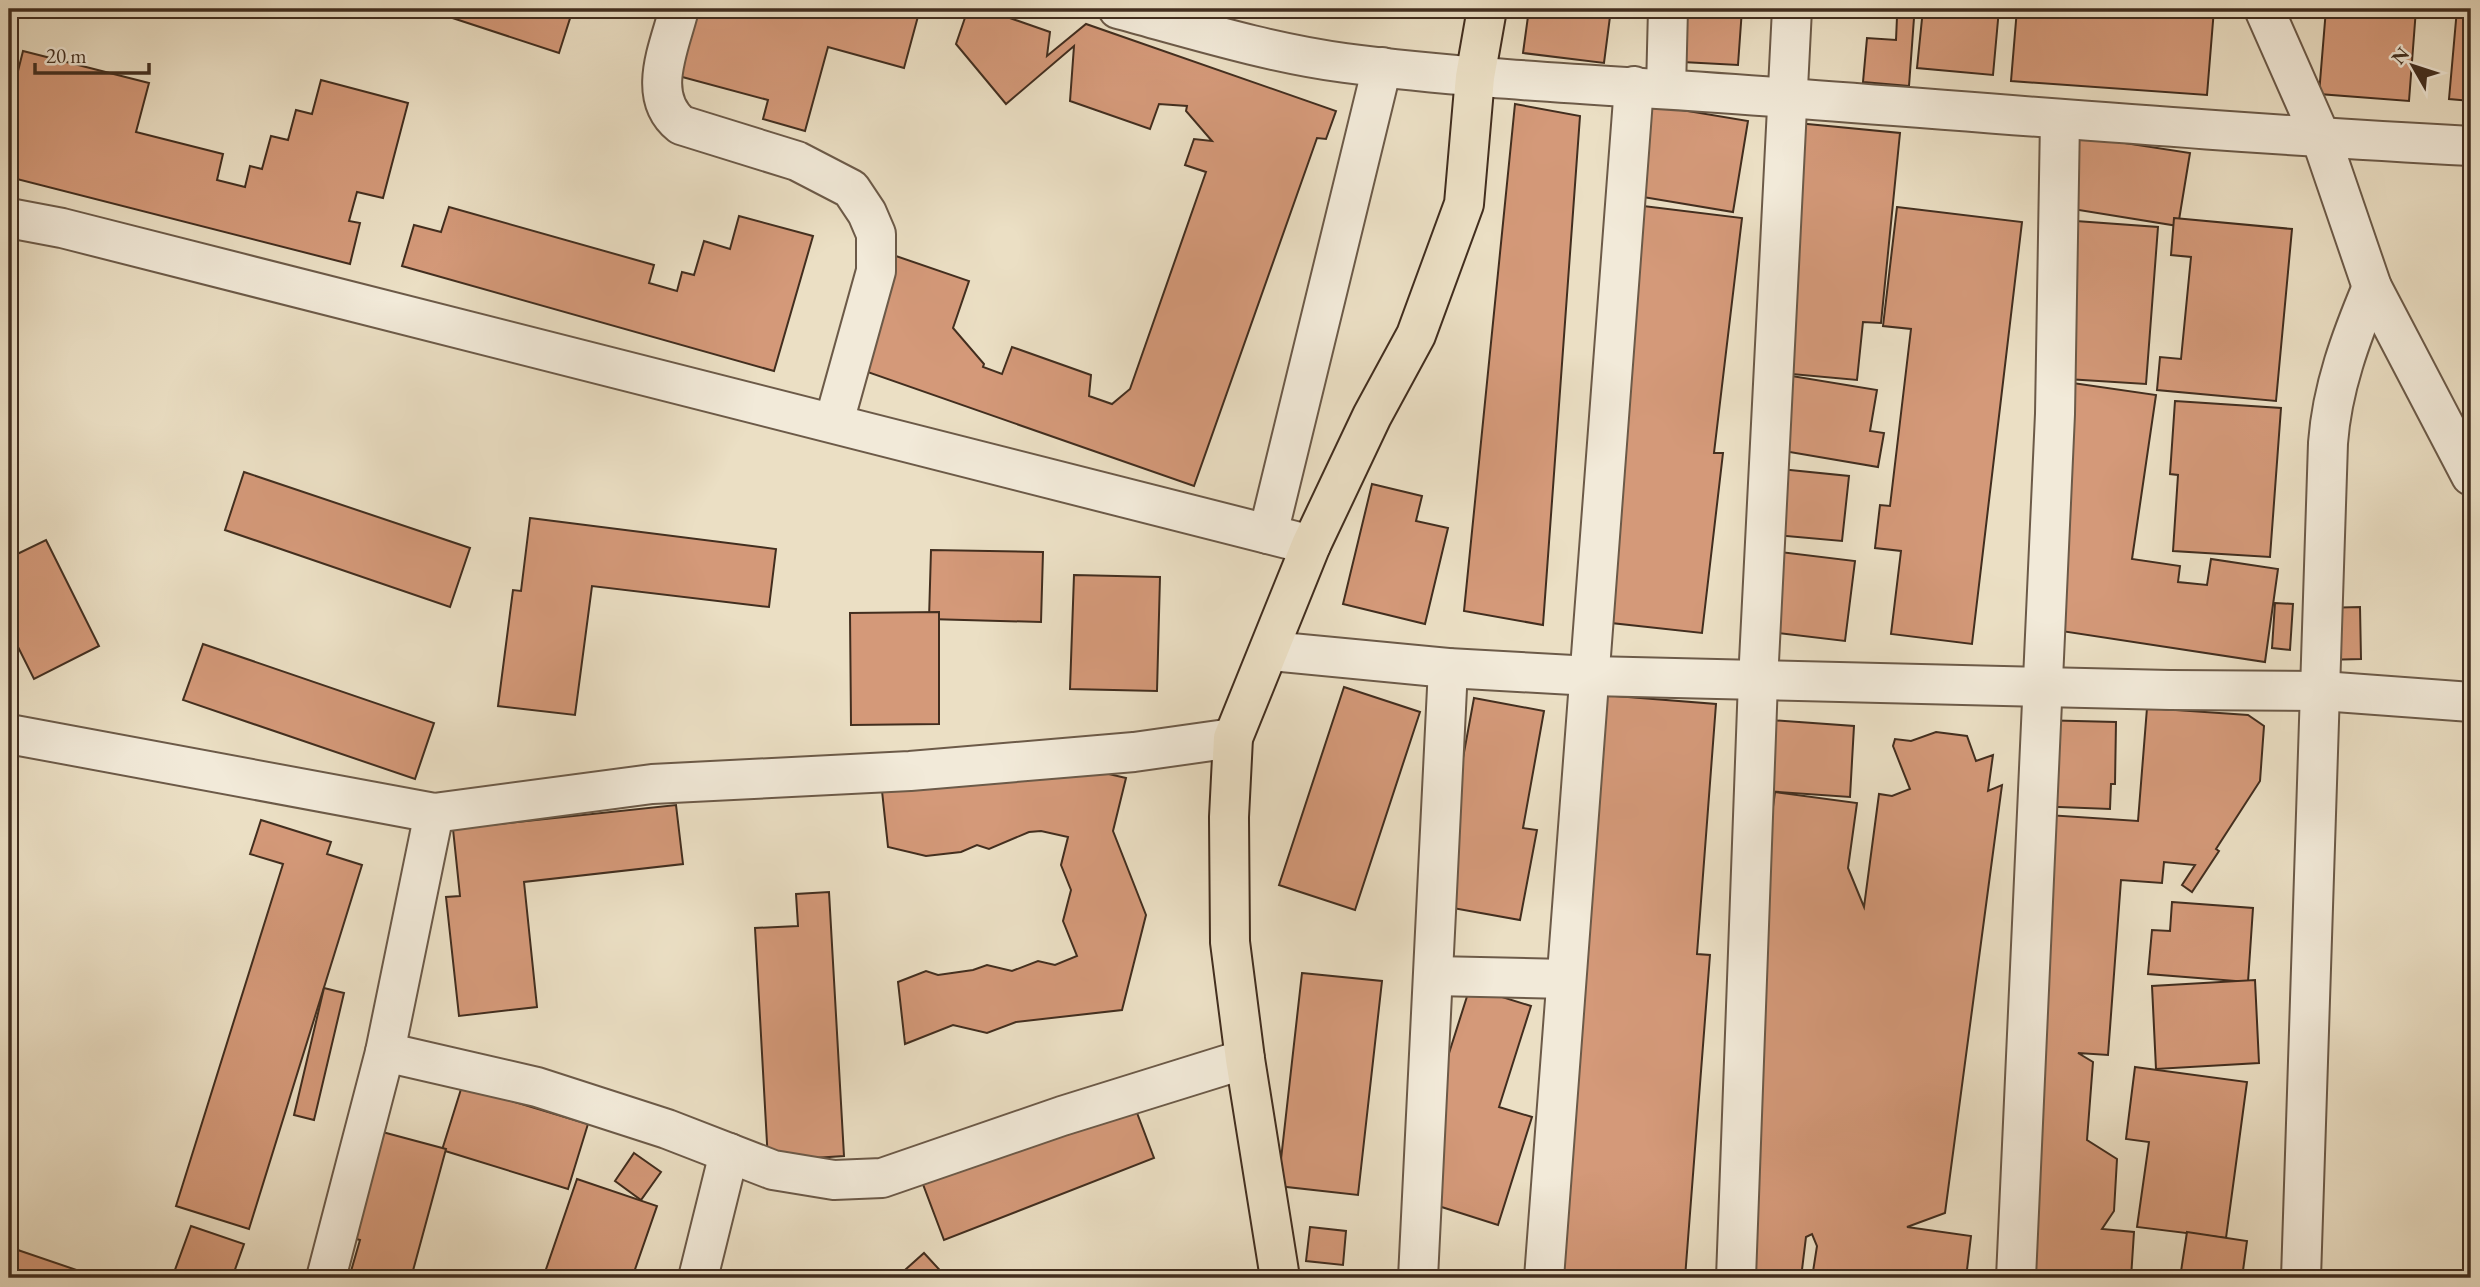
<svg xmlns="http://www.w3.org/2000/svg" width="2480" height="1287" viewBox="0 0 2480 1287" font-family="'EB Garamond',serif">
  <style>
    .building { fill: #d49979; stroke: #422e1f; stroke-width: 2 }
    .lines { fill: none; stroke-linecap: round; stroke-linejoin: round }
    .street-casing { stroke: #6c5a48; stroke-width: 42 }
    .primary-casing { stroke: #422e1f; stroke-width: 42 }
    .street { stroke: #f2ead9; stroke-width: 38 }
    .primary { stroke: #ebdfc4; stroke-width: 38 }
  </style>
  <rect width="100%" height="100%" fill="#ebdfc4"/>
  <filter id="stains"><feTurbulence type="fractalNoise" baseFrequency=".00286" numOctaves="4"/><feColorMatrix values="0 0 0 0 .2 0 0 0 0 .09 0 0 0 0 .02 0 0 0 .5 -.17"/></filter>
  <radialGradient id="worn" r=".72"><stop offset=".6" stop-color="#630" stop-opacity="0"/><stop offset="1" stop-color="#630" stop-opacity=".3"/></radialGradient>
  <!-- building -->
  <g class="building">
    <polygon points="9,9 21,9 9,49"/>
    <polygon points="425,9 573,9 559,53"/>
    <polygon points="677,9 920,9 904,68 828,47 805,131 763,119 768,100 660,71"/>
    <polygon points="968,9 984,9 1050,32 1047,56 1086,24 1336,111 1326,139 1317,138 1194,486 856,368 896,256 969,281 953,328 984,364 983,367 1002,374 1012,347 1091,375 1089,396 1112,404 1130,389 1206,172 1185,165 1194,139 1212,141 1186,111 1187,106 1159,104 1150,129 1070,101 1074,46 1006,104 956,44"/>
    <polygon points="1529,9 1611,9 1604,63 1523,53"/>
    <polygon points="1668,9 1742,9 1738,65 1664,61"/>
    <polygon points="1923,9 1999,9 1993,75 1917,68"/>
    <polygon points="2017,9 2214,9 2207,95 2011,81"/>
    <polygon points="2326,9 2416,9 2409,101 2319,94"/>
    <polygon points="2457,9 2471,9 2471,101 2449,99"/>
    <polygon points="1897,17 1914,18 1909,86 1863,82 1867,38 1896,40"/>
    <polygon points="23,51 149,83 136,132 223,154 217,180 245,187 250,166 262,169 271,136 288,140 296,110 312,114 321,80 408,103 383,198 357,192 349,221 360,223 350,264 9,177 9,107"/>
    <polygon points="1628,101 1748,121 1733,212 1613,192"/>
    <polygon points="1515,104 1580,116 1543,625 1464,611"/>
    <polygon points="1797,123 1900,133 1881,323 1863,322 1857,380 1771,372"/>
    <polygon points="2066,134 2190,153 2178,226 2054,206"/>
    <polygon points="1635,205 1742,218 1714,453 1723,453 1702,633 1584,620"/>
    <polygon points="449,207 654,265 649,283 677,291 682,272 694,275 704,241 730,249 739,216 813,236 774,371 402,266 414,225 441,232"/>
    <polygon points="1897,207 2022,222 1972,644 1891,634 1901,551 1875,548 1880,505 1890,506 1911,329 1883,326"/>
    <polygon points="2174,218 2292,229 2276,401 2157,390 2160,357 2181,359 2191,257 2171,255"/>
    <polygon points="2062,220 2158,227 2146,384 2051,378"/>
    <polygon points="1773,373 1877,390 1870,431 1884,433 1878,467 1760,447"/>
    <polygon points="2045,379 2156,395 2132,559 2180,566 2178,582 2207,585 2211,559 2278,569 2265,662 2048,629"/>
    <polygon points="2175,401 2281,408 2270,557 2173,551 2178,475 2170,474"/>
    <polygon points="1780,469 1849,476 1842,541 1774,535"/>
    <polygon points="244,472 470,548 450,607 225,530"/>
    <polygon points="1372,484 1422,496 1416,521 1448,528 1425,624 1343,604"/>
    <polygon points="530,518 776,549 769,607 592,586 575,715 498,706 513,590 521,591"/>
    <polygon points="46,540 99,646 34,679 9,629 9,558"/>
    <polygon points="931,550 1043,552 1041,622 929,619"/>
    <polygon points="1772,551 1855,561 1845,641 1762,631"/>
    <polygon points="1074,575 1160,577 1157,691 1070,689"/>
    <polygon points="2275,603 2293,604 2290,650 2272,648"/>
    <polygon points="2360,607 2361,659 2323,660 2321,608"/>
    <polygon points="939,612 939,724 851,725 850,613"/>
    <polygon points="203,644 434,723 415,779 183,700"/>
    <polygon points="1344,687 1420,712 1355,910 1279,885"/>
    <polygon points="1590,694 1716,704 1697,954 1710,955 1685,1278 1553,1278"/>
    <polygon points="1474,698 1544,711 1523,828 1537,830 1520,920 1436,905"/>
    <polygon points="2147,708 2248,715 2264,726 2260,781 2216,849 2219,851 2192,892 2182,885 2195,865 2164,862 2162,883 2121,880 2108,1055 2078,1053 2093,1062 2087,1140 2117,1159 2114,1211 2102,1229 2134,1232 2131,1278 2013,1278 2048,815 2138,821"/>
    <polygon points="1770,720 1854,726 1850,797 1765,791"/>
    <polygon points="2036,720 2116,722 2115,784 2111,784 2110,809 2033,806"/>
    <polygon points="1936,732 1967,736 1976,761 1993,755 1988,791 2002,785 1945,1213 1907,1227 1971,1236 1966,1278 1812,1278 1817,1246 1812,1234 1806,1237 1801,1278 1726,1278 1764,872 1775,792 1857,803 1848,868 1864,907 1879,794 1892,796 1910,789 1893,746 1895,739 1911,741"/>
    <polygon points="1083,768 1126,778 1113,831 1146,915 1122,1010 1016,1022 987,1033 953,1025 905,1044 898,982 926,971 938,975 973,970 987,965 1012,971 1038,961 1055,965 1077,956 1063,921 1071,890 1061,865 1068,837 1041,831 1029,832 989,849 977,845 961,852 926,856 888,847 882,791"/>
    <polygon points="676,805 683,864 524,882 537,1007 459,1016 446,897 460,896 453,829"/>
    <polygon points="261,820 331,842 327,854 362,865 249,1229 176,1206 283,864 250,854"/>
    <polygon points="829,892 844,1156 768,1161 755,928 798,926 796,894"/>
    <polygon points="2172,902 2253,908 2248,982 2148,974 2152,930 2170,931"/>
    <polygon points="1302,973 1382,981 1358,1195 1278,1186"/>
    <polygon points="2255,980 2259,1063 2156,1069 2152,986"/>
    <polygon points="1470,987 1531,1006 1499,1107 1532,1117 1498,1225 1404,1195"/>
    <polygon points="324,988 344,993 314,1120 294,1115"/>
    <polygon points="2135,1067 2247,1082 2226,1238 2137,1227 2149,1142 2126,1139"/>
    <polygon points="462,1086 588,1124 568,1189 442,1150"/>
    <polygon points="1131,1097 1154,1158 944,1240 921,1179"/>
    <polygon points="360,1126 446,1149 411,1278 349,1278 360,1240 332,1232"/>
    <polygon points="634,1153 661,1172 641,1200 615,1181"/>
    <polygon points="577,1179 657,1206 632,1278 543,1278"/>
    <polygon points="191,1226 244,1244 232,1278 172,1278"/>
    <polygon points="1310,1227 1346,1231 1343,1265 1306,1261"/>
    <polygon points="2187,1232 2247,1241 2242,1278 2180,1278"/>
    <polygon points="9,1247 100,1278 9,1278"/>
    <polygon points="924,1253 947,1278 896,1278"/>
    <polygon points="763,1271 770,1278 756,1278"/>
  </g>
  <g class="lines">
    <!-- street casing -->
    <g class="street-casing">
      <g id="street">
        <path d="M 679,9 C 670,46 645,96 681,125 L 797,161 L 851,189 L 867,213 L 876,234 L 876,271 L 834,422"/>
        <path d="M 1118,9 C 1192,29 1269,53 1345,63 C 1492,82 1640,86 1788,98 C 2016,115 2243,134 2471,146"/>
        <polyline points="2264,9 2321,138 2372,287 2471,476"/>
        <polyline points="1666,89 1668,9"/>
        <polyline points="9,218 62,228 1311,545"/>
        <polyline points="1268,534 1382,67"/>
        <polyline points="1270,651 1448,668 1591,676 2170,690 2322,691 2471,702"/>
        <polyline points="9,734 434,813 652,784 910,771 1134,752 1233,738"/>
        <polyline points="1434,976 1566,979"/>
        <polyline points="385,1052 537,1087 667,1129 773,1170 834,1180 882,1178 1062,1116 1245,1059"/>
        <polyline points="326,1278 385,1052 434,813"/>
        <polyline points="698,1278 729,1153"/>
        <polyline points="1418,1278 1448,668"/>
        <polyline points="1544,1278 1634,86"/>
        <polyline points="1736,1278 1758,681 1792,9"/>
        <polyline points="2016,1278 2055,414 2060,120"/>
        <path d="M 2301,1278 L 2328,443 C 2332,388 2351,337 2372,287"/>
      </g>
    </g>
    <!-- primary casing -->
    <g class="primary-casing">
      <polyline id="primary" points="1280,1278 1245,1059 1230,942 1229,817 1233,738 1311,545 1372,416 1416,335 1464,204 1475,77 1487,9"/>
    </g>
    <!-- street -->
    <use href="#street" class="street"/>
    <!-- primary -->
    <use href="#primary" class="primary"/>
  </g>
  <!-- margin -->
  <rect width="2480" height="1287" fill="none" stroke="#ebdfc4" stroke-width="35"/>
  <rect x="10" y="10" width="2459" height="1266" fill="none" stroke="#422e1f" stroke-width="3.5"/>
  <rect x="18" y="18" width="2445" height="1252" fill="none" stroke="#422e1f" stroke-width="2"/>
  <!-- north arrow -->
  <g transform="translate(2413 66) rotate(309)" stroke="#f2ead9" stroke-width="5" paint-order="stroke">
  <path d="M0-5L12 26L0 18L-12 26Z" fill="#422e1f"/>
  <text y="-10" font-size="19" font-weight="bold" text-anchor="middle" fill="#422e1f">N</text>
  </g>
  <!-- scale -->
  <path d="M35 63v10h114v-10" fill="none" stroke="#422e1f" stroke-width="3.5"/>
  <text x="46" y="63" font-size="21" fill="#422e1f" stroke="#f2ead9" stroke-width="5" paint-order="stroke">20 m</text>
  <rect width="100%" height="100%" filter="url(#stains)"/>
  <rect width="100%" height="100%" fill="url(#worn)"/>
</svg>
